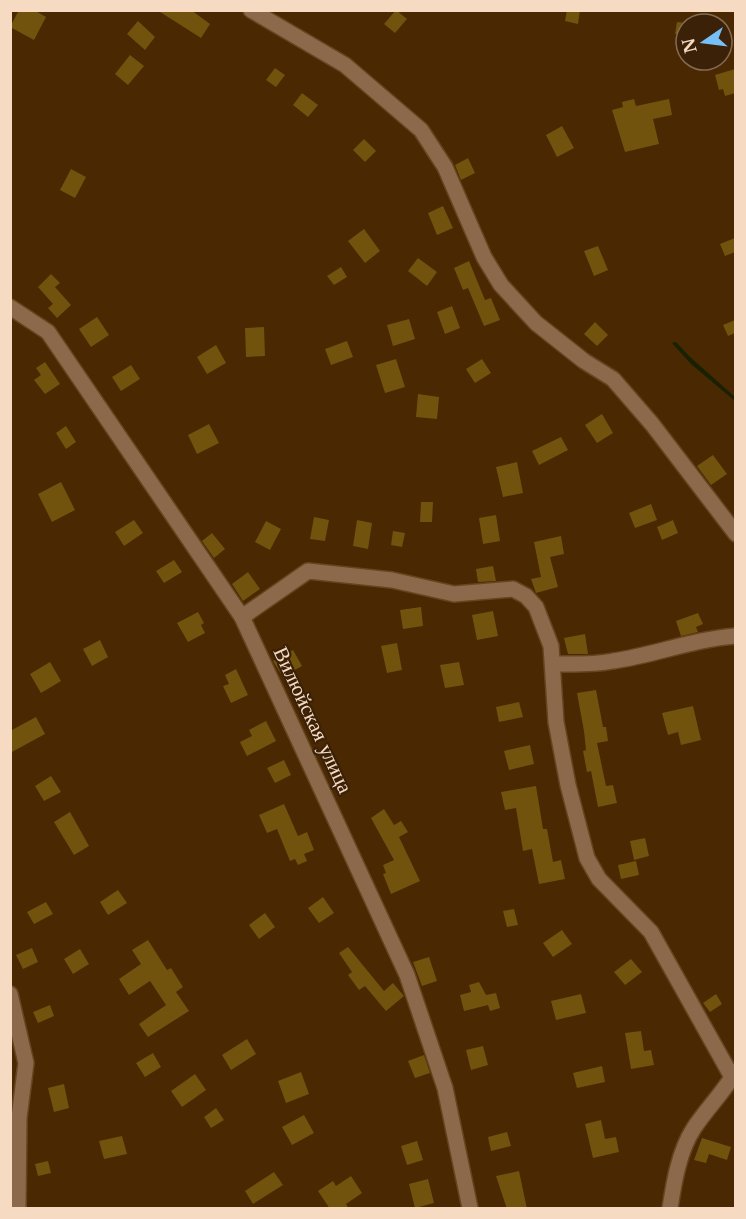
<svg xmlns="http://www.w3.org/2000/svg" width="746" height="1219" viewBox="0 0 746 1219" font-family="'Libre Baskerville',serif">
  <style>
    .water { fill: #182100 }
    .building { fill: #71530e }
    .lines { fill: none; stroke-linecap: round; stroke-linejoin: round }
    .minor-casing { stroke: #664420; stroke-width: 18 }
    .minor { stroke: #8b694a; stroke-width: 15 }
    .labels { text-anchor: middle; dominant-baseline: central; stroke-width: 4.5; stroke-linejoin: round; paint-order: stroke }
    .street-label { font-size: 21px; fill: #f6dac2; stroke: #3a2107 }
  </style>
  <rect width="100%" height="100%" fill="#4a2801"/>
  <!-- water -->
  <polygon class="water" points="676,342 689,356 735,397 735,401 691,364 672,343"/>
  <!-- building -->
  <g class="building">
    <polygon points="19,10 34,10 46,17 34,40 10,27"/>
    <polygon points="157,10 191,10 210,24 201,38"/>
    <polygon points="396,10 407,19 395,33 384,24"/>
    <polygon points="567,10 580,10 578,24 565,21"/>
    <polygon points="138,21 155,37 145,50 127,34"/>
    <polygon points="677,22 686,23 686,35 675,34"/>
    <polygon points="130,55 144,66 128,85 115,74"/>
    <polygon points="275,68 285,75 276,87 266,80"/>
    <polygon points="735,69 735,93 725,96 723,89 719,90 715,75"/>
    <polygon points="302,93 318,105 308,117 293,105"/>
    <polygon points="634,99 636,106 669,99 672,115 653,119 659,144 625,152 612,110 623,107 622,102"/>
    <polygon points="562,126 574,148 557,157 546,135"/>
    <polygon points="364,139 376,151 365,162 353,150"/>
    <polygon points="468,158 475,173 461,180 455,165"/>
    <polygon points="71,169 86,177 75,198 60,190"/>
    <polygon points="443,206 453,228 437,235 428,213"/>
    <polygon points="364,229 380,251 365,263 348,241"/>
    <polygon points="735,238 735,252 725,256 720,244"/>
    <polygon points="598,246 608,270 594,276 584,251"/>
    <polygon points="418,258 437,272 427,286 408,271"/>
    <polygon points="469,261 485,300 491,298 500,320 484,326 468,288 463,290 454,268"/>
    <polygon points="341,267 347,277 334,285 327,276"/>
    <polygon points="51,274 60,283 55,287 71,305 57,318 48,308 53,304 38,287"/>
    <polygon points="452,306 460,328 445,334 437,312"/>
    <polygon points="97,317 109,335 91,347 79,329"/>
    <polygon points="409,319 415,339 393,346 387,325"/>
    <polygon points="735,320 735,333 728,336 723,325"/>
    <polygon points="595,322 608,335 597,346 584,334"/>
    <polygon points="264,327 265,356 246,357 245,328"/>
    <polygon points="347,341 353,357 331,365 325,349"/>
    <polygon points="216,345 226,363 207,374 197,357"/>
    <polygon points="396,359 405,387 385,393 376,365"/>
    <polygon points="482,359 491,373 475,383 466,369"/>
    <polygon points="45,362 60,384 45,394 34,380 41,375 36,368"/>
    <polygon points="131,365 140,379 121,391 112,377"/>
    <polygon points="418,394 439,397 437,419 416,417"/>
    <polygon points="602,414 613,433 597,443 585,425"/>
    <polygon points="209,424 219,443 197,454 188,435"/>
    <polygon points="66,426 76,442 66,449 56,433"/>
    <polygon points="561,437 568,450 539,465 532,451"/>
    <polygon points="713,455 727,474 711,485 697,466"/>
    <polygon points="517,462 523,493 503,497 496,467"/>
    <polygon points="61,482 75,510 52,522 38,494"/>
    <polygon points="421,502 433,502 432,522 420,522"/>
    <polygon points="651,504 657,520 635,528 629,513"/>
    <polygon points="496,515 500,541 483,544 479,518"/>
    <polygon points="314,517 329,520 325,541 310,539"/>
    <polygon points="134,520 143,533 124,546 115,532"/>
    <polygon points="357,520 372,523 368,549 353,546"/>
    <polygon points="673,520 678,533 662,540 657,527"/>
    <polygon points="266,521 281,529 270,550 255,542"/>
    <polygon points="393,531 405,533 402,547 391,545"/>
    <polygon points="212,533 225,549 214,558 202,541"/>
    <polygon points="561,536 564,554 550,557 558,587 536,593 531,579 541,577 534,542"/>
    <polygon points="174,560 182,572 164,583 156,571"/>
    <polygon points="493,566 496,581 478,582 476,569"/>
    <polygon points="248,572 260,589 243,601 232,584"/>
    <polygon points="421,607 423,626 403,629 400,610"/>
    <polygon points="493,611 498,636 477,640 472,615"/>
    <polygon points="198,612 204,623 201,625 205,633 188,642 177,623"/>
    <polygon points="698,613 703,624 696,627 698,632 681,636 676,621"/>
    <polygon points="585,634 588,654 568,654 564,638"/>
    <polygon points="100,640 108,657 92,666 83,649"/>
    <polygon points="397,643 402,670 387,673 381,646"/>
    <polygon points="293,650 302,666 293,671 296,676 286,682 273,661"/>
    <polygon points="50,662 61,681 41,693 30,674"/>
    <polygon points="459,662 464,685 445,688 440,665"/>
    <polygon points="236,669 248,695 231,703 223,686 229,684 225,675"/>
    <polygon points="596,690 603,727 606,727 608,741 597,743 606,786 613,785 617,803 598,807 591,771 587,772 583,751 586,750 584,731 577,693"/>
    <polygon points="519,702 523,717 499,722 496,707"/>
    <polygon points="693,706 701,740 681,745 678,732 668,735 662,713"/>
    <polygon points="36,717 45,734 10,753 10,731"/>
    <polygon points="266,721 276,741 247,756 240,742 252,736 249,730"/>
    <polygon points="530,745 534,764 509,770 504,751"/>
    <polygon points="284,760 291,775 275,783 267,768"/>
    <polygon points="51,776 61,792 44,801 35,786"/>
    <polygon points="536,786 543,829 547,829 553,862 561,860 565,879 539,884 532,849 523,851 516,808 505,810 501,792"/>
    <polygon points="284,804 298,836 307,832 314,850 304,854 307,861 298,865 295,859 290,861 277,829 267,833 259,815"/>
    <polygon points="384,809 394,825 401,821 408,832 399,837 420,881 391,894 383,874 386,873 383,865 394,860 371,818"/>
    <polygon points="70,812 89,846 74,855 54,822"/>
    <polygon points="645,838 649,856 634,860 630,841"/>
    <polygon points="636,861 639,875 621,879 618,865"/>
    <polygon points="118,890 127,903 108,915 100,902"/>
    <polygon points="323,897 334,913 319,923 308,908"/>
    <polygon points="46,902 53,914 34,924 27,912"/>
    <polygon points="514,909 518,925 507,927 503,911"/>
    <polygon points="265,913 275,927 259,939 249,925"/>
    <polygon points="562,930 572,944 553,957 543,943"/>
    <polygon points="148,940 167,970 171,968 183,987 176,992 189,1011 148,1037 139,1024 166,1005 150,981 129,995 119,979 141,964 132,950"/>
    <polygon points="348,947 384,991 393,983 404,996 386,1011 365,986 359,990 348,975 352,972 339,953"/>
    <polygon points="32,948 38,962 23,969 16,955"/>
    <polygon points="80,949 89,964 73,974 64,959"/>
    <polygon points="429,957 437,981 422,986 413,962"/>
    <polygon points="631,959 642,972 625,985 614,972"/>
    <polygon points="479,982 486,995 496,993 500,1008 490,1011 488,1005 464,1011 460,995 471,992 469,985"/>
    <polygon points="581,994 586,1013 556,1020 551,1001"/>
    <polygon points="716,994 722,1004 710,1012 703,1003"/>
    <polygon points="50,1005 54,1016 38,1023 33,1012"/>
    <polygon points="641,1031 644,1051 651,1050 654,1065 631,1069 625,1033"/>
    <polygon points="247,1039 256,1054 231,1070 222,1055"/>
    <polygon points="483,1046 488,1065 471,1070 466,1050"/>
    <polygon points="153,1053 161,1067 145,1077 136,1063"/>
    <polygon points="424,1055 430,1073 415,1078 408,1061"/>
    <polygon points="602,1066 605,1082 577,1088 573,1073"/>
    <polygon points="301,1072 309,1094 286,1103 278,1081"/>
    <polygon points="195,1074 206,1090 182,1107 171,1091"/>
    <polygon points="64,1084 69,1108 54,1112 48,1088"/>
    <polygon points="216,1108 224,1120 211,1128 204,1117"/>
    <polygon points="304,1115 314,1133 292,1145 282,1127"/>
    <polygon points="601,1120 605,1139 616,1137 619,1152 593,1158 585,1124"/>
    <polygon points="507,1132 511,1146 491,1151 488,1137"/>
    <polygon points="122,1136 127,1154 104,1159 99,1141"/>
    <polygon points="702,1138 731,1147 727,1160 709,1154 706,1163 694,1160"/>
    <polygon points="417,1141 423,1160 407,1165 401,1146"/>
    <polygon points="48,1161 51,1173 38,1176 35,1164"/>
    <polygon points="519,1171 527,1209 507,1209 496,1176"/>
    <polygon points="274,1172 283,1185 253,1204 245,1191"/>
    <polygon points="351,1176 362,1193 346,1204 349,1209 330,1209 318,1191 333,1181 336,1186"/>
    <polygon points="428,1179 434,1203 415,1208 409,1184"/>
  </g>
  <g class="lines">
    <!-- minor casing -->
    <g class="minor-casing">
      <g id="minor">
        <polyline points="251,10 345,65 421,130 445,167 484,257 501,285 536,323 584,361 613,379 652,424 736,534"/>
        <polyline points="10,307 48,332 242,617 407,975 445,1088 470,1208"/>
        <polyline points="242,617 308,571 392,580 454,594 513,589 526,596 536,607 551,646 556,722 568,785 587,858 599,879 651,932 732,1077 736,1078"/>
        <path d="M 553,664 C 573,664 593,665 613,661 C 655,655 693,639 736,636"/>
        <polyline points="10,994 26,1063 19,1118 18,1208"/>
        <path d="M 670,1208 C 674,1182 679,1151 694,1128 C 707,1108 724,1092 736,1071"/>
      </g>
    </g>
    <!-- minor -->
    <use href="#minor" class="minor"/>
  </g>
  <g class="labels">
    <!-- street labels -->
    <g class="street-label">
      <text transform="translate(313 720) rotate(65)">Вилюйская улица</text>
    </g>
  </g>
  <!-- border -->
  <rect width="746" height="1219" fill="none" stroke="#f6dac2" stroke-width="24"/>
  <!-- north arrow -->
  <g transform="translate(704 42) rotate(256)"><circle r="28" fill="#3a2107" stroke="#856b52" stroke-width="1.5"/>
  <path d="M0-4.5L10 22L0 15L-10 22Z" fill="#77c0f7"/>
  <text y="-9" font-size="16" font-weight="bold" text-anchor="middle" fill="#f6dac2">N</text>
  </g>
</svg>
